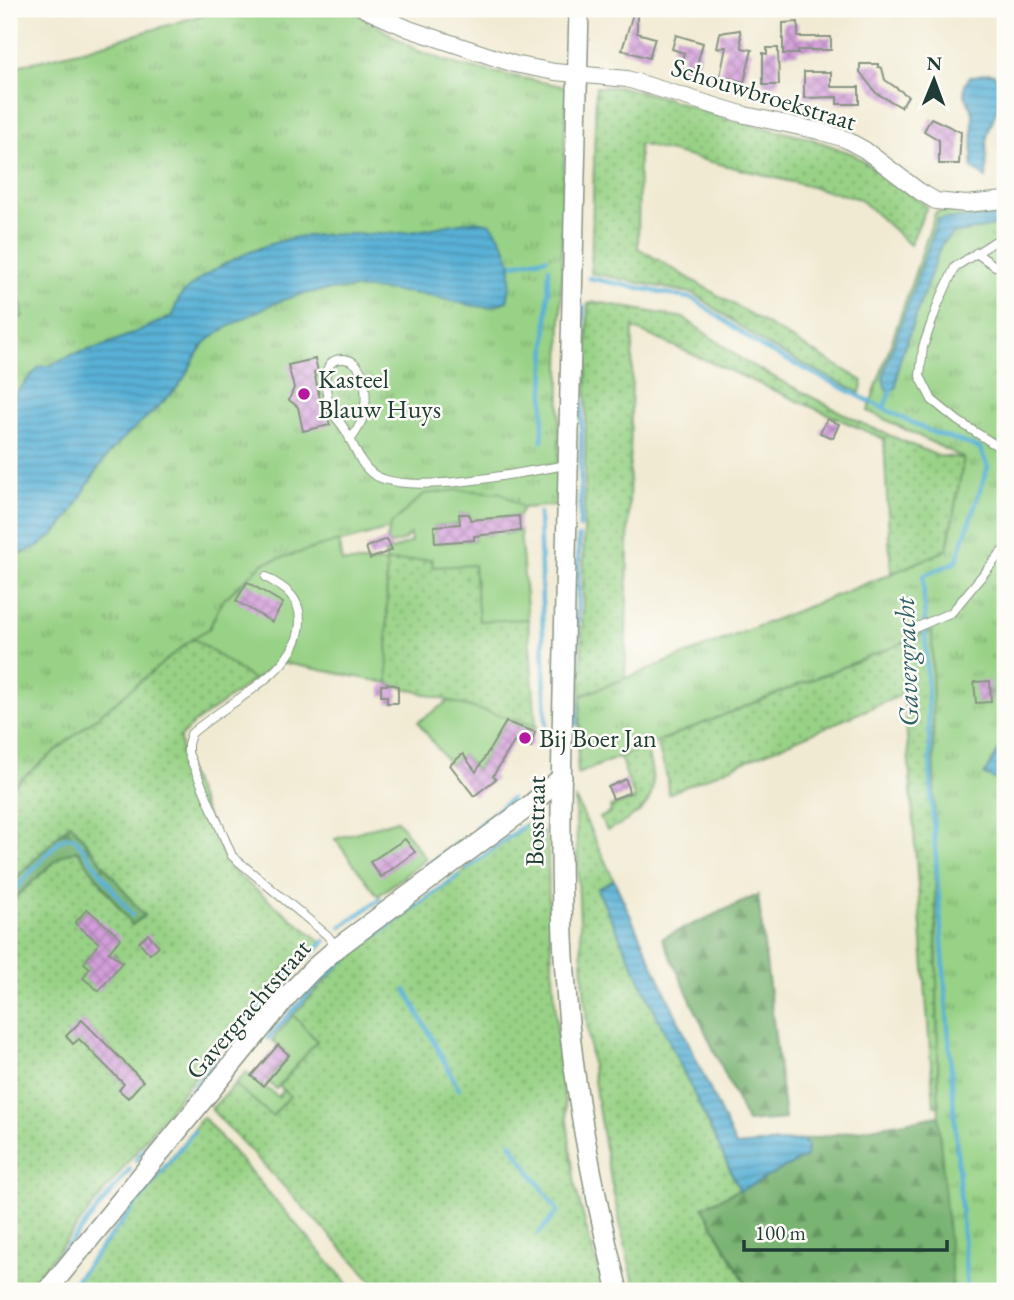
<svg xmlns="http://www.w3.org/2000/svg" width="1014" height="1300" viewBox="0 0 1014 1300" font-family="'EB Garamond',serif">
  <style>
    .grass { fill: url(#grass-dots); stroke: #5c885d; stroke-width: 2; fill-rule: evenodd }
    .forest { fill: url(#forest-firs); stroke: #4c7854; stroke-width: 2 }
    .park { fill: url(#park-tufts); stroke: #5c885d; stroke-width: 2 }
    .garden { fill: #98d286; stroke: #5c885d; stroke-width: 2 }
    .water { fill: url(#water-rules); stroke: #3c7785; stroke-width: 2 }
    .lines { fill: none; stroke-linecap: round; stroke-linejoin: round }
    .stream { stroke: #59b1d6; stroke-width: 4.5 }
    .building { fill: url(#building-cross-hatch) }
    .service-casing { stroke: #889483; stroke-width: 10 }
    .minor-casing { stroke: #889483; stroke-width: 18 }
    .tertiary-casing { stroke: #889483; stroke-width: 22 }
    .service { stroke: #fff; stroke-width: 8 }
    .minor { stroke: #fff; stroke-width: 16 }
    .tertiary { stroke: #fff; stroke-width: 19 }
    .poi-dot { fill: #b5179e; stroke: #fdfcf7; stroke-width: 2.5 }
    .labels { text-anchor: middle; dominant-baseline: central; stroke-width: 5; stroke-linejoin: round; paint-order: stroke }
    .street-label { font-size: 26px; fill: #1f3d34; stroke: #fdfcf7 }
    .poi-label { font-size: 26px; fill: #1f3d34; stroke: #fdfcf7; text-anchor: start }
    .water-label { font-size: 28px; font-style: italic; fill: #306065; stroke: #fdfcf7 }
  </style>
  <defs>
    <pattern id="grass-dots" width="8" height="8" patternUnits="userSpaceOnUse" patternTransform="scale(1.75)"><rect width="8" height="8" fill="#98d286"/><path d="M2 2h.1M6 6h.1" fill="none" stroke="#7bac6e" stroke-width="1.8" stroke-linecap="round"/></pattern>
    <pattern id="forest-firs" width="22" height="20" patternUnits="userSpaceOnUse" patternTransform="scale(1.75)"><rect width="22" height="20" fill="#7ab473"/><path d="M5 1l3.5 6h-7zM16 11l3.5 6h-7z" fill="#63945f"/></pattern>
    <pattern id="park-tufts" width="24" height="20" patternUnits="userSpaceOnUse" patternTransform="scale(1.75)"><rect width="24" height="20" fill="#98d286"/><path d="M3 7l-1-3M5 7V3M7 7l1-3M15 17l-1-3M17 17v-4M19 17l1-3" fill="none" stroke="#7bac6e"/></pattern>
    <pattern id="water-rules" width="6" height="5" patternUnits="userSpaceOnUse" patternTransform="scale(1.75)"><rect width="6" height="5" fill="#59b1d6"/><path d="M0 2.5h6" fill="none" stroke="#4991ae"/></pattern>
    <pattern id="building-cross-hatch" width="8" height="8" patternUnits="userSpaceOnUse" patternTransform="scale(1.75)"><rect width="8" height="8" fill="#d39fda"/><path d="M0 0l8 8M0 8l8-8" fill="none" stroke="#ab83b2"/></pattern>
  </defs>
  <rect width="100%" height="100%" fill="#fdfcf7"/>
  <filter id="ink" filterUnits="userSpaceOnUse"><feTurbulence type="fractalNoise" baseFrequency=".0143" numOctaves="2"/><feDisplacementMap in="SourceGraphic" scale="14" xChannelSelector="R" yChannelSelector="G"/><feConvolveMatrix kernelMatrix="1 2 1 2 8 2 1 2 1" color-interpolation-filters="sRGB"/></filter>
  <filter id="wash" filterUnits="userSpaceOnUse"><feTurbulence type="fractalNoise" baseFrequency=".00686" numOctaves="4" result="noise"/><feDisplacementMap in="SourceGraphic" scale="28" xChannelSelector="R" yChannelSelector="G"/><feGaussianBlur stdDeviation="1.57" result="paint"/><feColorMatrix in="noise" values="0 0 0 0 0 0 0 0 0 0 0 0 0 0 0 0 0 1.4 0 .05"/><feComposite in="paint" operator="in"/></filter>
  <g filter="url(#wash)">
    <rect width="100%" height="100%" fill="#f1ead2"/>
    <!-- grass -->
    <g class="grass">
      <polygon points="596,87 620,87 666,98 726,119 809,138 853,154 927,206 910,245 860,199 639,144 638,248 863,381 860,393 766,345 695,294 591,273"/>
      <polygon points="9,245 23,316 9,325"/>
      <polygon points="596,302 684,318 747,363 863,424 938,456 964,458 947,550 891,574 884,439 633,328 625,679 581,696 588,304"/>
      <polygon points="432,559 433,567 474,564 480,620 528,619 536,726 387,683 386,562"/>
      <polygon points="932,631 939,1106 934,1106 904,694 668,794 667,777 657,742"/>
      <path d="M 193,638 L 254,680 L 193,724 L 180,737 L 182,757 L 224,857 L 230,868 L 241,878 L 324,944 L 236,1025 L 26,1291 L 9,1291 L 9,1060 L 14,1055 L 9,1049 L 9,975 L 12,971 L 9,968 L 9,913 L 11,911 L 9,903 L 61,856 L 77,850 L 132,925 L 144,916 L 71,823 L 9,885 L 9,789 ZM 87,909 L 109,951 L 75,922 ZM 91,954 L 98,959 L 109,960 L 114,955 L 121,962 L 99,990 L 90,968 L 84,963 ZM 82,1021 L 143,1081 L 128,1097 L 119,1090 L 124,1084 L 79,1039 L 73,1044 Z"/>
      <path d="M 646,747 C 653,775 661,799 632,817 C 624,822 616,828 607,830 L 600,818 L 611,812 L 610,807 L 635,799 L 620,757 Z"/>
      <path d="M 575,797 L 614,880 L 597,889 L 740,1191 L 703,1208 L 750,1291 L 636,1291 C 618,1219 603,1146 593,1073 C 580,982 579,889 575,797 Z"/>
      <polygon points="533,821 540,826 548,842 549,922 559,1055 575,1185 590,1242 606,1291 382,1291 211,1109 235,1084 272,1116 290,1096 279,1086 317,1041 293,1015 342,963 526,824"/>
      <polygon points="203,1117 354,1291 88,1291 75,1279"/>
    </g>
    <!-- forest -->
    <g class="forest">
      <polygon points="1005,210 956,408 1005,659 1005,1291 750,1291 703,1207 805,1157 807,1146 803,1140 939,1116 932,631 577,774 581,696 891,574 947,550 964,458 868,411 936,212"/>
      <polygon points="71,823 144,916 132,925 77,850 61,856 9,903 9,885"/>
      <polygon points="758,895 785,1119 747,1122 662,938"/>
    </g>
    <!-- park -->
    <g class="park">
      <polygon points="223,9 349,9 418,51 458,65 567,87 563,184 558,505 464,513 401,526 264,563 222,601 209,629 193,638 9,789 9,325 23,316 9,245 9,68 83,50"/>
      <polygon points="1005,210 1005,1291 953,1291 939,1124 932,631 577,774 581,696 891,574 947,550 964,458 868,411 936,212"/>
    </g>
    <!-- garden -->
    <g class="garden">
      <polygon points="459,490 502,493 523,508 519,516 470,520 469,514 460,514 460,524 434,526 436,543 474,540 473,530 485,535 495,534 495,528 503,528 504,534 520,531 528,619 479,621 474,565 433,567 432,559 386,562 388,683 280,662 254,680 193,638 209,629 222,601 264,563 339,541 342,562 386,562 385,553 411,542 410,534 404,540 390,545 387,539 391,524 424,494"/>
      <polygon points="449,701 536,726 535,732 506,723 476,771 463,755 450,765 418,722"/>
      <polygon points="397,820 426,859 378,896 335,839"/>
      <polygon points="293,1015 317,1041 276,1089 267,1081 289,1055 272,1040"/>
      <polygon points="246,1072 278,1097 284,1090 290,1096 272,1116 235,1084"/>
    </g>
    <!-- water -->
    <g class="water">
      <path d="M 988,73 L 994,74 C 1011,94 991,116 987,138 C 985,151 988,166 986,178 L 972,168 L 973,113 L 964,93 L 965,84 L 970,77 Z"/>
      <polygon points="1005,214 1005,224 952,234 941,245 899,363 896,388 891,391 886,390 883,379 886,366 938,219 993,217"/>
      <path d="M 475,221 L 491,224 C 512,251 515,268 507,301 C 501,303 493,307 487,307 C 470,307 443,298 425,295 C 385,289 343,285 303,294 C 276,300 246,317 221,331 C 194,347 196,362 180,384 C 159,410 129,429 108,455 C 74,497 71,543 9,557 L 9,427 L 12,403 L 16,393 L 39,367 L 51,365 L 74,354 L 103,346 L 173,316 C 175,308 177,298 184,292 C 208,268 260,245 293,238 C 328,232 366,236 401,233 C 426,231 450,223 475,221 Z"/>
      <polygon points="1005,740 1005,783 984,775"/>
      <polygon points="614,880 736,1146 803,1140 807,1146 806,1157 740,1191 597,889"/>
    </g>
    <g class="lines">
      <!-- stream -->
      <g class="stream">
        <polyline points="513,264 547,258"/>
        <polyline points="589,278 694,299 763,348 929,431 980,448 988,467 956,562 923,576 932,803 967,1291"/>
        <polyline points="883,409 891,391"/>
        <polyline points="542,441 549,268"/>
        <polyline points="539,513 546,725"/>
        <polyline points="580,527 583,307"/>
        <polyline points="576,724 579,537"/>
        <polyline points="475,828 511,799"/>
        <polyline points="428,865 458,842"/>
        <polyline points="467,869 523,826"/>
        <polyline points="9,896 59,841 67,837 75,838 132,915"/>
        <polyline points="341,927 380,899"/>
        <polyline points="406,990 459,1089"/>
        <polyline points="268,1038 317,984 352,953 459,875"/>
        <polyline points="227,1047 287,975 325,941"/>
        <polyline points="510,1143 558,1211 539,1233"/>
        <polyline points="136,1160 220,1055"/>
        <polyline points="58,1258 130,1169"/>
        <polyline points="31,1291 52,1266"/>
        <polyline points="67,1291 194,1131"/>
      </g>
    </g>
    <g id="blocks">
      <!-- building -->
      <g class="building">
        <polygon points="634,10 637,11 637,33 655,38 649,58 622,50"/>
        <polygon points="798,22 798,37 831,37 831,50 798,50 798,54 783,54 783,23"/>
        <polygon points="740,30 742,48 752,50 744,82 720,76 726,47 717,48 720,33"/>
        <polygon points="676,35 703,43 695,72 680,68 684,53 672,49"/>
        <polygon points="767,48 778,48 779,85 763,85 763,53 767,54"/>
        <polygon points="860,64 878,64 878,67 882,68 885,80 908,96 901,107 876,93 860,72"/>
        <polygon points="804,72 831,72 831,87 859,87 859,104 837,104 837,97 804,98"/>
        <polygon points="931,118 961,132 959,164 939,164 939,140 924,131"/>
        <polygon points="315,359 318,371 314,372 323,413 326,412 330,425 303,431 298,407 289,400 294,388 288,365"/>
        <polygon points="827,419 839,424 833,438 820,433"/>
        <polygon points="459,514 469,514 470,520 519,516 520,531 474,536 474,540 435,543 434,526 460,524"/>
        <polygon points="387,539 392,550 370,559 366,547"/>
        <polygon points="247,582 283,603 272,622 236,601"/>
        <polygon points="990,681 991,702 976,703 974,682"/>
        <polygon points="387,683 398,686 398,703 387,703 387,696 381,696 381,685 387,685"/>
        <polygon points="506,722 535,732 531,747 514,742 493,776 496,779 474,796 450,765 463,754 476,772"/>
        <polygon points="626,779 629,793 613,799 608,787"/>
        <polygon points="405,839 415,852 381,877 370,862"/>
        <polygon points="87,909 121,938 109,952 122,962 99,991 83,978 90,968 84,963 99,943 75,923"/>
        <polygon points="148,934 159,946 150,954 139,942"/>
        <polygon points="82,1020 143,1081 128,1098 119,1090 124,1084 79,1039 73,1044 66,1036"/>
        <polygon points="278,1045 289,1055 263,1086 251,1076"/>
      </g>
    </g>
  </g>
  <g filter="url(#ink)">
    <use href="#blocks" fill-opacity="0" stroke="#889483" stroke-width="2"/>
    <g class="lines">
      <!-- service casing -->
      <g class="service-casing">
        <g id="service">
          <polyline points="1005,238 997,240 955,267 938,304 923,347 920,376 932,400 958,421 1005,451"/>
          <polyline points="976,253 995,266 1005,266"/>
          <path d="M 350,440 C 356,433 360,425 363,417 C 368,400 368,359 342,359 C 317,359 326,399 333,413 C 336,419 342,424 345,430 C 355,445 358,463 373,474 C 408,498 526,471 567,465"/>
          <path d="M 266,577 C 273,582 282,586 288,592 C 297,600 300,610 300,621 C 300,673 224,703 191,734 L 188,744 L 188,753 L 232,856 L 327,935 L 337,948"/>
          <polyline points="915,628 952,612 1005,548"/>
        </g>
      </g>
      <!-- minor casing -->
      <g class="minor-casing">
        <polyline id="minor" points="364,9 409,29 514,64 555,72 627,79 745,115 819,131 845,139 865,150 919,191 936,201 966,204 1005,200"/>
      </g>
      <!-- tertiary casing -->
      <g class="tertiary-casing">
        <g id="tertiary">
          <path d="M 579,9 C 575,205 569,401 565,597 C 563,722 557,848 565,973 C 571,1080 592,1187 618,1291"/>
          <polyline points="47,1291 291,992 313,969 337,948 528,807 562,777"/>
        </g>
      </g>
      <!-- service -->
      <use href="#service" class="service"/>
      <!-- minor -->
      <use href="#minor" class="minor"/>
      <!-- tertiary -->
      <use href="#tertiary" class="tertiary"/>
    </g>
  </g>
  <!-- markers -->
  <g class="poi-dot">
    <circle cx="304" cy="394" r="7"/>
    <circle cx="525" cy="738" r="7"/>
  </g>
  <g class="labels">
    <!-- street labels -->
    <g class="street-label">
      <text transform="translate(764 94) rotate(17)">Schouwbroekstraat</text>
      <text transform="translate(535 821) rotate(-89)">Bosstraat</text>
      <text transform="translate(248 1009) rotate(-49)">Gavergrachtstraat</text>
    </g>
    <!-- poi labels -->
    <g class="poi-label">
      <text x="318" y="379">Kasteel<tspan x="318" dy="30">Blauw Huys</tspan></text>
      <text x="539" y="738">Bij Boer Jan</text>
    </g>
    <!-- water labels -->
    <g class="water-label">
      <text transform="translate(906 662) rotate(-92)">Gavergracht</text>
    </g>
  </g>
  <!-- margin -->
  <rect width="1014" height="1300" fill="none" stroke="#fdfcf7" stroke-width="35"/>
  <!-- north arrow -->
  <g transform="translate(934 80) rotate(1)" stroke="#fdfcf7" stroke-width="5" paint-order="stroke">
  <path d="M0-5L12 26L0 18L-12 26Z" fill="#1f3d34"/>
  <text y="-10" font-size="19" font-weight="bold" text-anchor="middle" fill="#1f3d34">N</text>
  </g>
  <!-- scale -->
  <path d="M744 1240v10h203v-10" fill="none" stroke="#1f3d34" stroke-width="3.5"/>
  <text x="755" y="1240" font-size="21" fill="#1f3d34" stroke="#fdfcf7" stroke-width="5" paint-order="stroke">100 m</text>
</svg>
